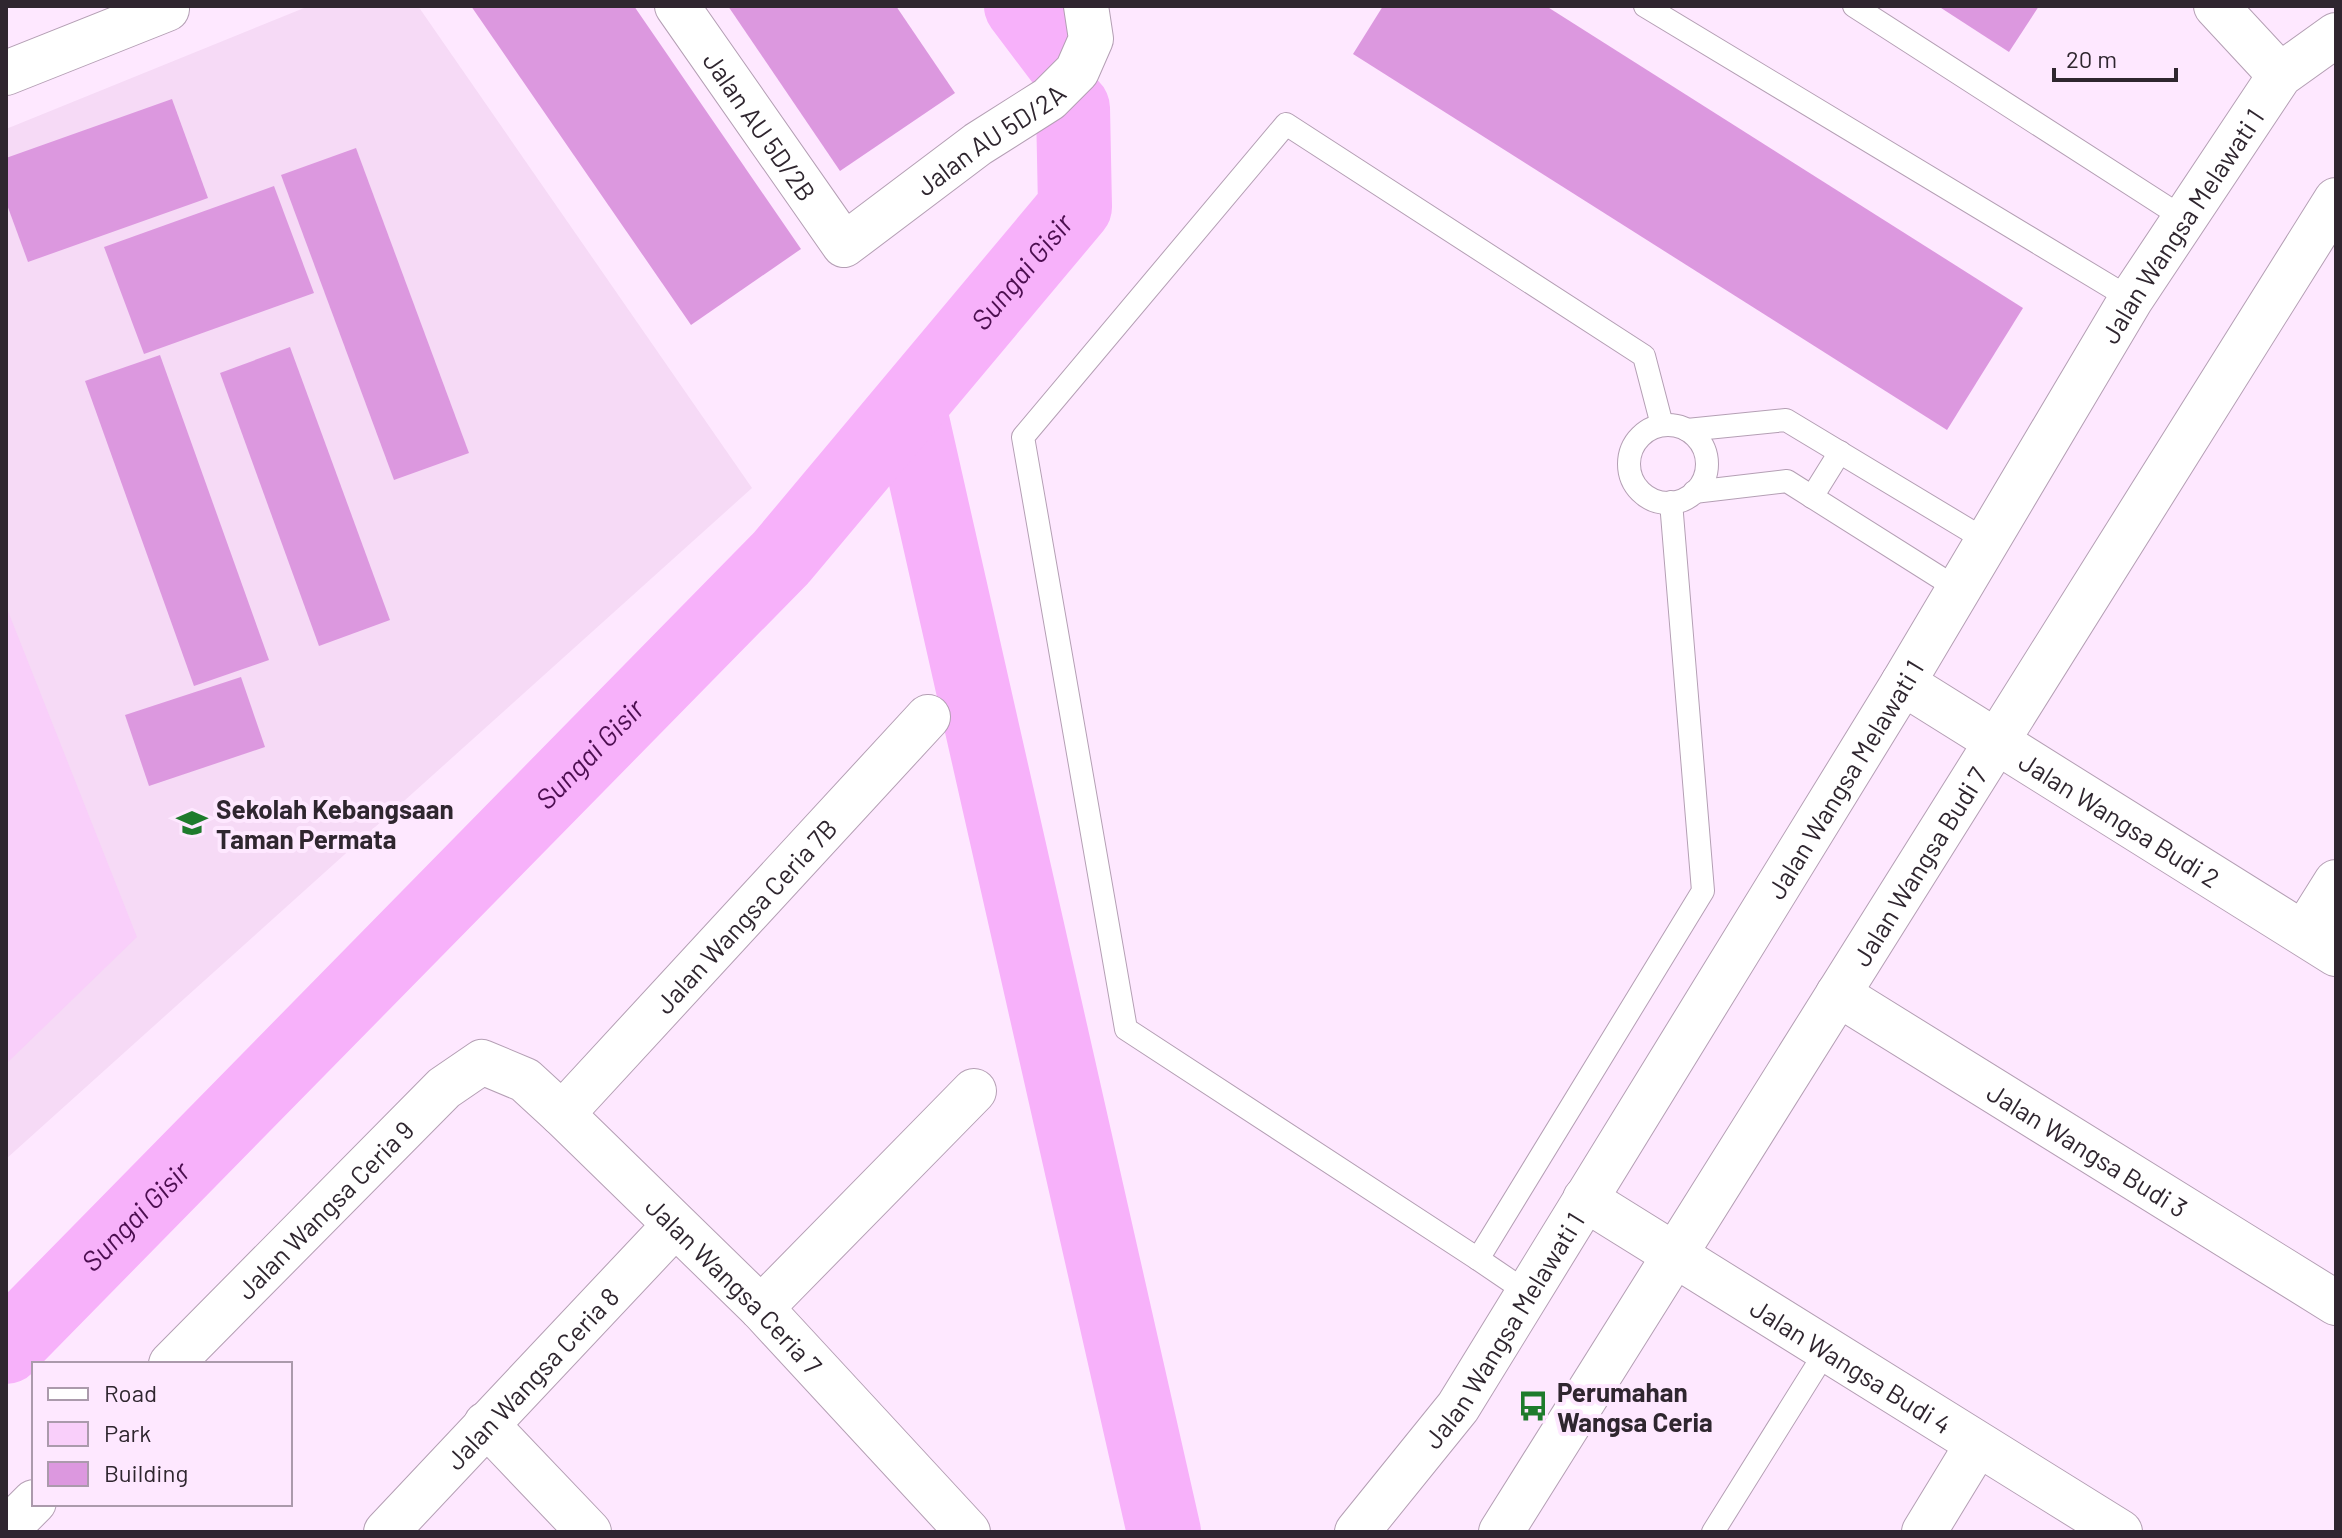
<svg xmlns="http://www.w3.org/2000/svg" width="2342" height="1538" viewBox="0 0 2342 1538" font-family="Barlow,sans-serif">
  <style>
    .built { fill: #f6daf6 }
    .green { fill: #f9cffa }
    .lines { fill: none; stroke-linecap: round; stroke-linejoin: round }
    .river { stroke: #f7b1fa; stroke-width: 74 }
    .building { fill: #dc98df }
    .service-casing { stroke: #b49fb4; stroke-width: 24 }
    .minor-casing { stroke: #b49fb4; stroke-width: 46 }
    .tertiary-casing { stroke: #b49fb4; stroke-width: 46 }
    .service { stroke: #fff; stroke-width: 22 }
    .minor { stroke: #fff; stroke-width: 44 }
    .tertiary { stroke: #fff; stroke-width: 44 }
    .labels { text-anchor: middle; dominant-baseline: central; stroke-width: 8; stroke-linejoin: round; paint-order: stroke }
    .street-label { font-size: 26px; fill: #2f262f; stroke: #fee8ff }
    .poi-label { font-size: 26px; font-weight: bold; fill: #2f262f; stroke: #fee8ff; text-anchor: start }
    .water-label { font-size: 28px; font-style: italic; fill: #4c0e50; stroke: #fee8ff }
  </style>
  <rect width="100%" height="100%" fill="#fee8ff"/>
  <!-- built -->
  <polygon class="built" points="309,6 418,6 752,488 6,1159 6,129"/>
  <!-- green -->
  <polygon class="green" points="6,606 137,937 6,1064"/>
  <g class="lines">
    <!-- river -->
    <g class="river">
      <polyline points="1021,6 1061,59"/>
      <polyline points="909,406 1164,1532"/>
      <path id="s1" d="M 6,1347 L 781,558 L 1075,207 L 1073,108"/>
    </g>
  </g>
  <!-- building -->
  <g class="building">
    <polygon points="471,6 634,6 801,249 691,325"/>
    <polygon points="728,6 896,6 955,93 840,171"/>
    <polygon points="1383,6 1546,6 2023,308 1947,430 1353,54"/>
    <polygon points="1938,6 2039,6 2009,52"/>
    <polygon points="172,99 208,198 28,262 6,202 6,158"/>
    <polygon points="356,148 469,453 394,480 281,175"/>
    <polygon points="274,186 314,293 144,354 104,247"/>
    <polygon points="290,347 390,620 319,646 220,373"/>
    <polygon points="160,355 269,660 194,686 85,381"/>
    <polygon points="241,677 265,747 149,786 125,715"/>
  </g>
  <g class="lines">
    <!-- service casing -->
    <g class="service-casing">
      <g id="service">
        <polyline points="1645,6 2131,299"/>
        <polyline points="1854,6 2185,219"/>
        <polyline points="1662,425 1644,356 1286,124 1023,437 1126,1029 1478,1259 1703,891 1671,502"/>
        <circle cx="1668" cy="464" r="39"/>
        <polyline points="1687,430 1786,420 1987,541"/>
        <polyline points="1694,492 1787,481 1958,589"/>
        <polyline points="1812,497 1840,452"/>
        <polyline points="1478,1259 1528,1293"/>
        <polyline points="1713,1532 1826,1351"/>
      </g>
    </g>
    <!-- minor casing -->
    <g class="minor-casing">
      <g id="minor">
        <path id="s2" d="M 677,6 L 844,245 L 978,144 L 1049,99 L 1077,71 L 1091,39 L 1086,6"/>
        <polyline points="2216,6 2280,75"/>
        <polyline points="6,73 167,9 166,6"/>
        <path id="s3" d="M 1903,683 L 2336,954"/>
        <polyline points="2304,933 2336,882"/>
        <path id="s4" d="M 1838,994 L 2336,1303"/>
        <path id="s5" d="M 562,1114 L 928,717"/>
        <path id="s6" d="M 1585,1199 L 2120,1532"/>
        <polyline points="761,1308 974,1091"/>
        <path id="s7" d="M 171,1364 L 444,1088 L 482,1062 L 525,1080 L 562,1114 L 761,1308 L 968,1532"/>
        <polyline points="486,1424 589,1532"/>
        <polyline points="6,1530 34,1502"/>
        <path id="s8" d="M 386,1532 L 675,1225"/>
        <path id="s9" d="M 1501,1532 L 2336,200"/>
        <polyline points="1924,1532 1977,1445"/>
      </g>
    </g>
    <!-- tertiary casing -->
    <g class="tertiary-casing">
      <g id="tertiary">
        <path id="s10" d="M 1357,1532 L 1458,1407 L 1903,683 L 2131,299 L 2280,75 L 2336,35"/>
      </g>
    </g>
    <!-- service -->
    <use href="#service" class="service"/>
    <!-- minor -->
    <use href="#minor" class="minor"/>
    <!-- tertiary -->
    <use href="#tertiary" class="tertiary"/>
  </g>
  <!-- icons -->
  <defs>
    <g id="school-bare" transform="scale(2.4)"><path d="M0-5L7-2L0 1L-7-2ZM-4 1L0 2.5L4 1V4Q0 6-4 4Z" fill="#1e7b2c" stroke="#fee8ff" stroke-width="2.5" paint-order="stroke"/></g>
    <g id="bus-bare" transform="scale(2.4)"><path d="M-5-6H5V4H4V6H2V4H-2V6H-4V4H-5ZM-3.5-4V0h7V-4ZM-3.5 1.2v1.5H-2V1.2ZM2 1.2v1.5H3.5V1.2Z" fill="#1e7b2c" stroke="#fee8ff" stroke-width="2.5" paint-order="stroke"/></g>
  </defs>
  <g fill-rule="evenodd">
    <use href="#school-bare" x="192" y="823"/>
    <use href="#bus-bare" x="1533" y="1406"/>
  </g>
  <g class="labels">
    <!-- street labels -->
    <g class="street-label">
      <text stroke="none"><textPath href="#s2" startOffset="146">Jalan AU 5D/2B</textPath></text>
      <text stroke="none"><textPath href="#s2" startOffset="472">Jalan AU 5D/2A</textPath></text>
      <text stroke="none"><textPath href="#s10" startOffset="1546">Jalan Wangsa Melawati 1</textPath></text>
      <text stroke="none"><textPath href="#s10" startOffset="898">Jalan Wangsa Melawati 1</textPath></text>
      <text stroke="none"><textPath href="#s3" startOffset="256">Jalan Wangsa Budi 2</textPath></text>
      <text stroke="none"><textPath href="#s9" startOffset="786">Jalan Wangsa Budi 7</textPath></text>
      <text stroke="none"><textPath href="#s5" startOffset="270">Jalan Wangsa Ceria 7B</textPath></text>
      <text stroke="none"><textPath href="#s4" startOffset="294">Jalan Wangsa Budi 3</textPath></text>
      <text stroke="none"><textPath href="#s7" startOffset="218">Jalan Wangsa Ceria 9</textPath></text>
      <text stroke="none"><textPath href="#s7" startOffset="774">Jalan Wangsa Ceria 7</textPath></text>
      <text stroke="none"><textPath href="#s10" startOffset="250">Jalan Wangsa Melawati 1</textPath></text>
      <text stroke="none"><textPath href="#s6" startOffset="314">Jalan Wangsa Budi 4</textPath></text>
      <text stroke="none"><textPath href="#s8" startOffset="212">Jalan Wangsa Ceria 8</textPath></text>
    </g>
    <!-- poi labels -->
    <g class="poi-label">
      <text x="216" y="808">Sekolah Kebangsaan<tspan x="216" dy="30">Taman Permata</tspan></text>
      <text x="1557" y="1391">Perumahan<tspan x="1557" dy="30">Wangsa Ceria</tspan></text>
    </g>
    <!-- water labels -->
    <g class="water-label">
      <text stroke="none"><textPath href="#s1" startOffset="1480">Sungai Gisir</textPath></text>
      <text stroke="none"><textPath href="#s1" startOffset="832">Sungai Gisir</textPath></text>
      <text stroke="none"><textPath href="#s1" startOffset="184">Sungai Gisir</textPath></text>
    </g>
  </g>
  <!-- border -->
  <rect width="2342" height="1538" fill="none" stroke="#2f262f" stroke-width="16"/>
  <!-- legend -->
  <rect x="32" y="1362" width="260" height="144" fill="#fee8ff" stroke="#ab9aac" stroke-width="2"/>
  <rect x="48" y="1388" width="40" height="12" fill="#ffffff" stroke="#ab9aac" stroke-width="2"/>
  <text x="104" y="1402" font-size="24" fill="#2f262f">Road</text>
  <rect x="48" y="1422" width="40" height="24" fill="#f9cffa" stroke="#ab9aac" stroke-width="2"/>
  <text x="104" y="1442" font-size="24" fill="#2f262f">Park</text>
  <rect x="48" y="1462" width="40" height="24" fill="#dc98df" stroke="#ab9aac" stroke-width="2"/>
  <text x="104" y="1482" font-size="24" fill="#2f262f">Building</text>
  <!-- scale -->
  <path d="M2054 68v12h122v-12" fill="none" stroke="#2f262f" stroke-width="4"/>
  <text x="2066" y="68" font-size="24" fill="#2f262f" stroke="#fee8ff" stroke-width="6" paint-order="stroke">20 m</text>
</svg>
